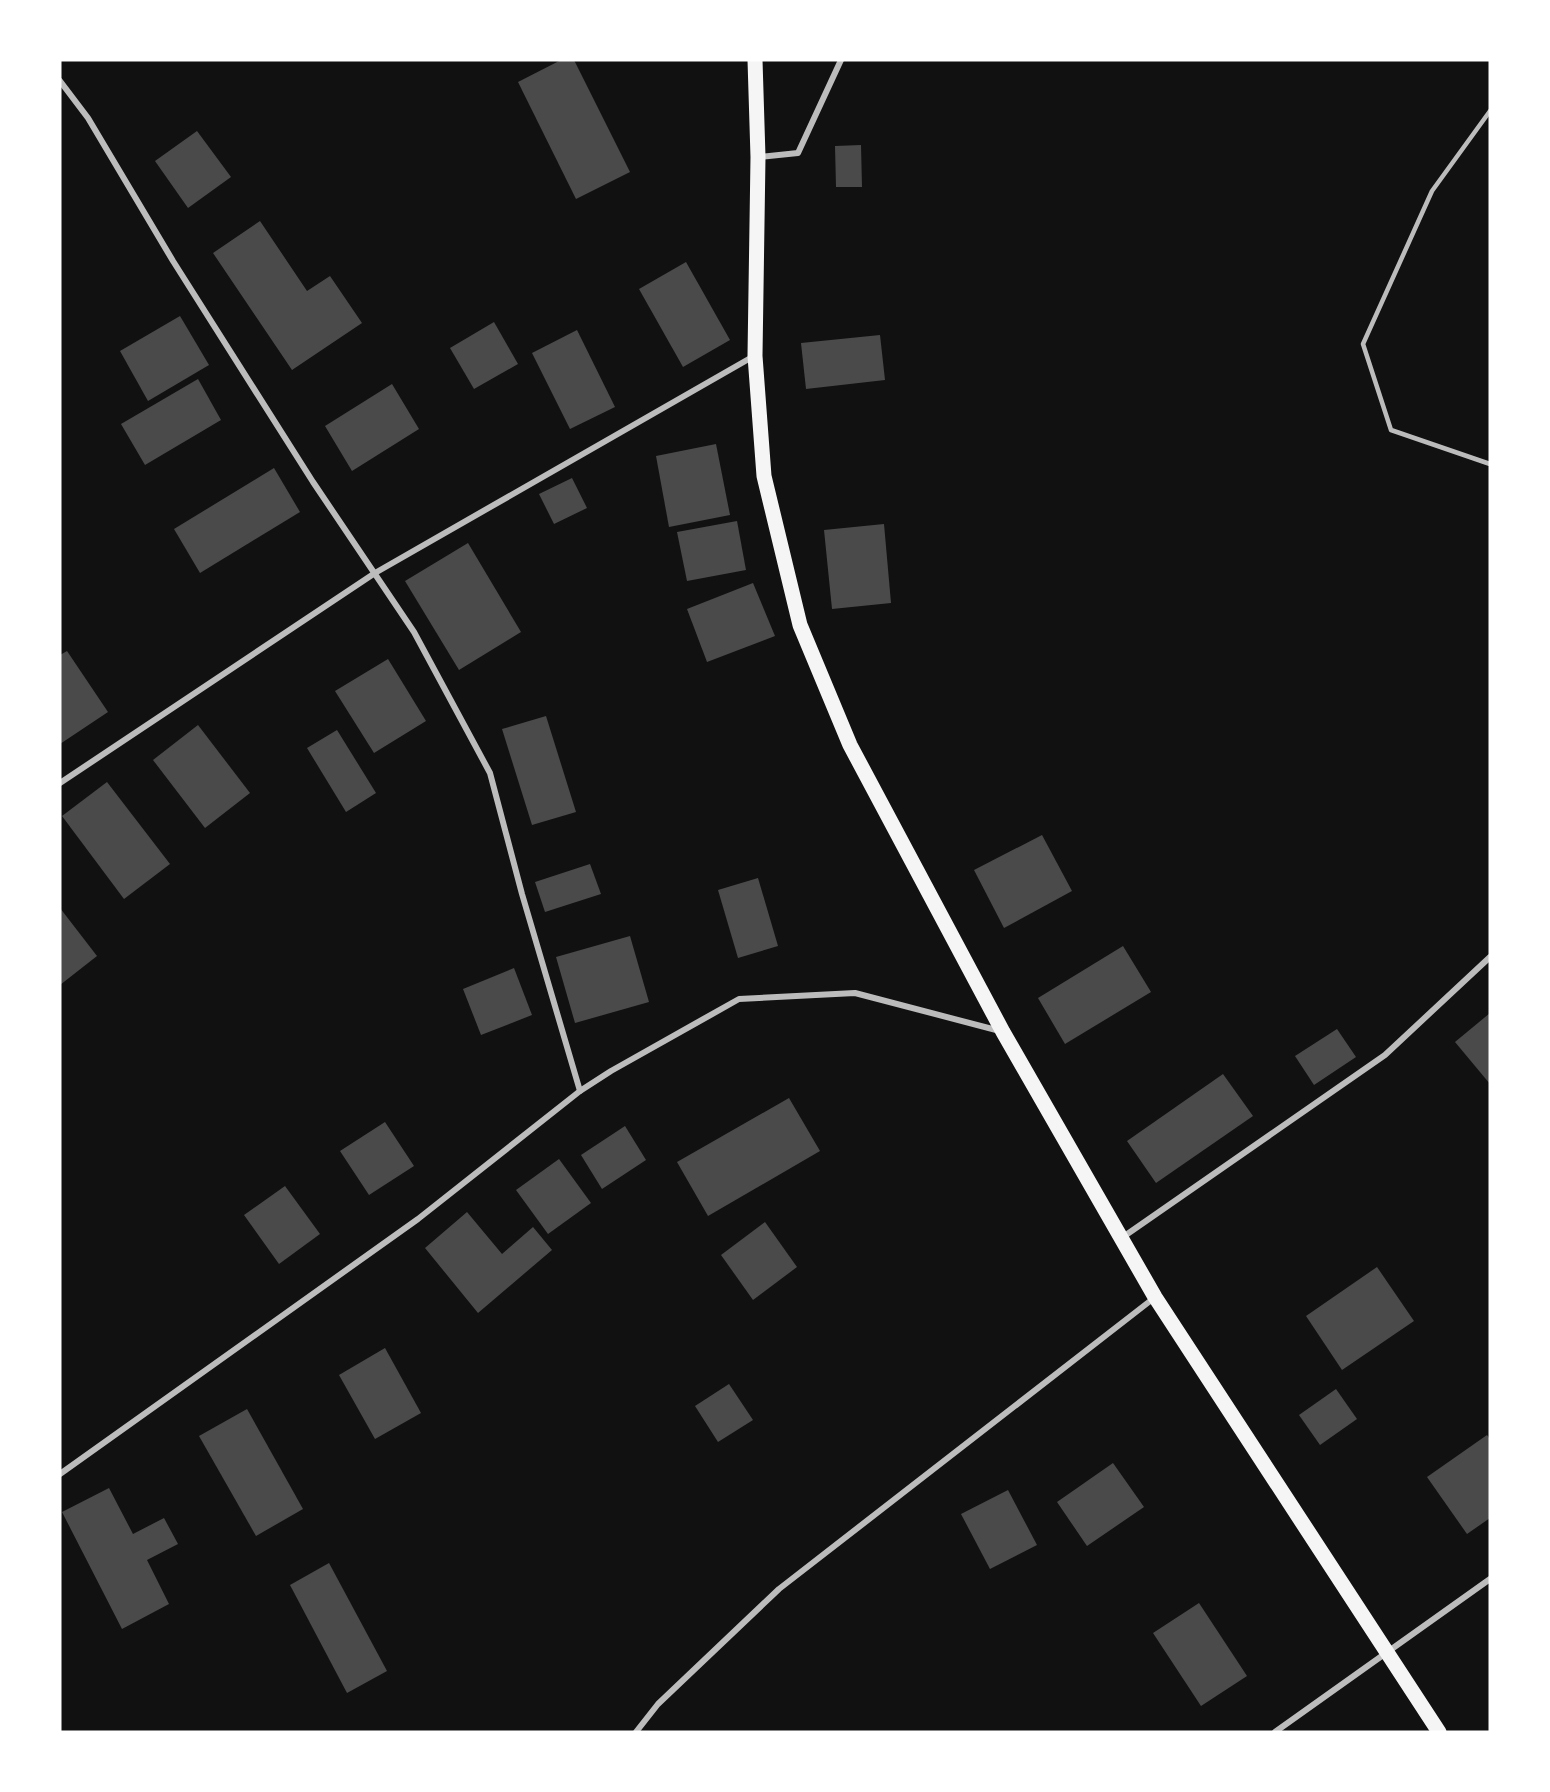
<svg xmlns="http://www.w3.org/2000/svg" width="1550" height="1792" viewBox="0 0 1550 1792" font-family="'Libre Baskerville',serif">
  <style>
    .building { fill: #4a4a4a }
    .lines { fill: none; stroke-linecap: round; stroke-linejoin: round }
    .service { stroke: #bcbcbc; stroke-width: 4.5 }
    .minor { stroke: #bcbcbc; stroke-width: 6 }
    .primary { stroke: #f5f5f5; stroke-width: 15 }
  </style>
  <rect width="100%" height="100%" fill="#111"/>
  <!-- building -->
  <g class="building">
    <polygon points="561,60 574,60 630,172 576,199 518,82"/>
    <polygon points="197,131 231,177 188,208 155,161"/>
    <polygon points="861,145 862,187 836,187 835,146"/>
    <polygon points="260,221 307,291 330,276 362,323 292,370 213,253"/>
    <polygon points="686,262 730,340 683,367 639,289"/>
    <polygon points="180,316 209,365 148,401 120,351"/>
    <polygon points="494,322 518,364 474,389 450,348"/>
    <polygon points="577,330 615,407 570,429 532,353"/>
    <polygon points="880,335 885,380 806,389 801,343"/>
    <polygon points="198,379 221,420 145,465 121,424"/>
    <polygon points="392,384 419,429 352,471 325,426"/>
    <polygon points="716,444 730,515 669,527 656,456"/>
    <polygon points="274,468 300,512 200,573 174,529"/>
    <polygon points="572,478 587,508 554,524 539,494"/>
    <polygon points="737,521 746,570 687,581 677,532"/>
    <polygon points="884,524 891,603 832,609 824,530"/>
    <polygon points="468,543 521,632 459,670 405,581"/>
    <polygon points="753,583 775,636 707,662 687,609"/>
    <polygon points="67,651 108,712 60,744 60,655"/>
    <polygon points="388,659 426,721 374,753 335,691"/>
    <polygon points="546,716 576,812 532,825 502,729"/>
    <polygon points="198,725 250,793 205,828 153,760"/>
    <polygon points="337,730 376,793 346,812 307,748"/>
    <polygon points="107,782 170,864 124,899 62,816"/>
    <polygon points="1042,835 1072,891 1004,928 974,870"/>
    <polygon points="590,864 601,894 545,912 535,882"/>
    <polygon points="758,878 778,946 738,958 718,890"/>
    <polygon points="60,908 97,956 60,985"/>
    <polygon points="630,936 649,1002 575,1023 556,957"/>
    <polygon points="1123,946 1151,992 1065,1044 1038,998"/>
    <polygon points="514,968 532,1015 481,1035 463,989"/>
    <polygon points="1490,1013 1490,1084 1455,1042"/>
    <polygon points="1337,1029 1356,1057 1314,1085 1295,1056"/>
    <polygon points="1223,1074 1253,1116 1156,1183 1127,1141"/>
    <polygon points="789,1098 820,1151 708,1216 677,1162"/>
    <polygon points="385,1122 414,1166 369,1195 340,1151"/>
    <polygon points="625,1126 646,1160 602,1189 581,1155"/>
    <polygon points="559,1159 591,1203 548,1234 516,1190"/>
    <polygon points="285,1186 320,1234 279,1264 244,1215"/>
    <polygon points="467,1212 502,1254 533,1227 552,1250 478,1313 425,1248"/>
    <polygon points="765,1222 797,1267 753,1300 721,1255"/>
    <polygon points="1377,1267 1414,1321 1342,1370 1306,1316"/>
    <polygon points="385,1348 421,1413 375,1439 339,1375"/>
    <polygon points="729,1384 753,1420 718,1442 695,1406"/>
    <polygon points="1336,1389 1357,1419 1320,1445 1299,1415"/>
    <polygon points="247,1409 303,1509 256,1536 199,1436"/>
    <polygon points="1487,1435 1490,1439 1490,1518 1467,1534 1427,1477"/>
    <polygon points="1113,1463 1144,1507 1087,1546 1057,1502"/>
    <polygon points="109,1488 133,1534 164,1518 178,1544 147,1560 169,1604 122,1629 62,1512"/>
    <polygon points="1008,1490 1037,1545 990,1569 961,1514"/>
    <polygon points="329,1563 387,1671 347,1693 290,1585"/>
    <polygon points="1199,1603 1247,1676 1201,1706 1153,1633"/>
  </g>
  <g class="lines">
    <!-- service -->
    <polyline class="service" points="1490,111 1432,191 1363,344 1391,430 1490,464"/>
    <!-- minor -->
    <g class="minor">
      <polyline points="60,81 88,118 173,261 313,482 414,632 490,773 522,894 580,1091"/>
      <polyline points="759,157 798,153 841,60"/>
      <polyline points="60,783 375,573 754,356"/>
      <polyline points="1123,1237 1385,1055 1490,957"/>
      <polyline points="60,1474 418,1219 580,1091 611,1071 739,999 855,993 1000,1031"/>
      <polyline points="636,1732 658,1704 779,1589 1154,1298"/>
      <polyline points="1275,1732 1490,1579"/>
    </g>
    <!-- primary -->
    <polyline class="primary" points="755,60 758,157 755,356 764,476 800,625 850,745 1003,1032 1155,1297 1439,1732"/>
  </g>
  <!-- border -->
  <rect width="1550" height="1792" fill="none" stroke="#ffffff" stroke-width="123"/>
</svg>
